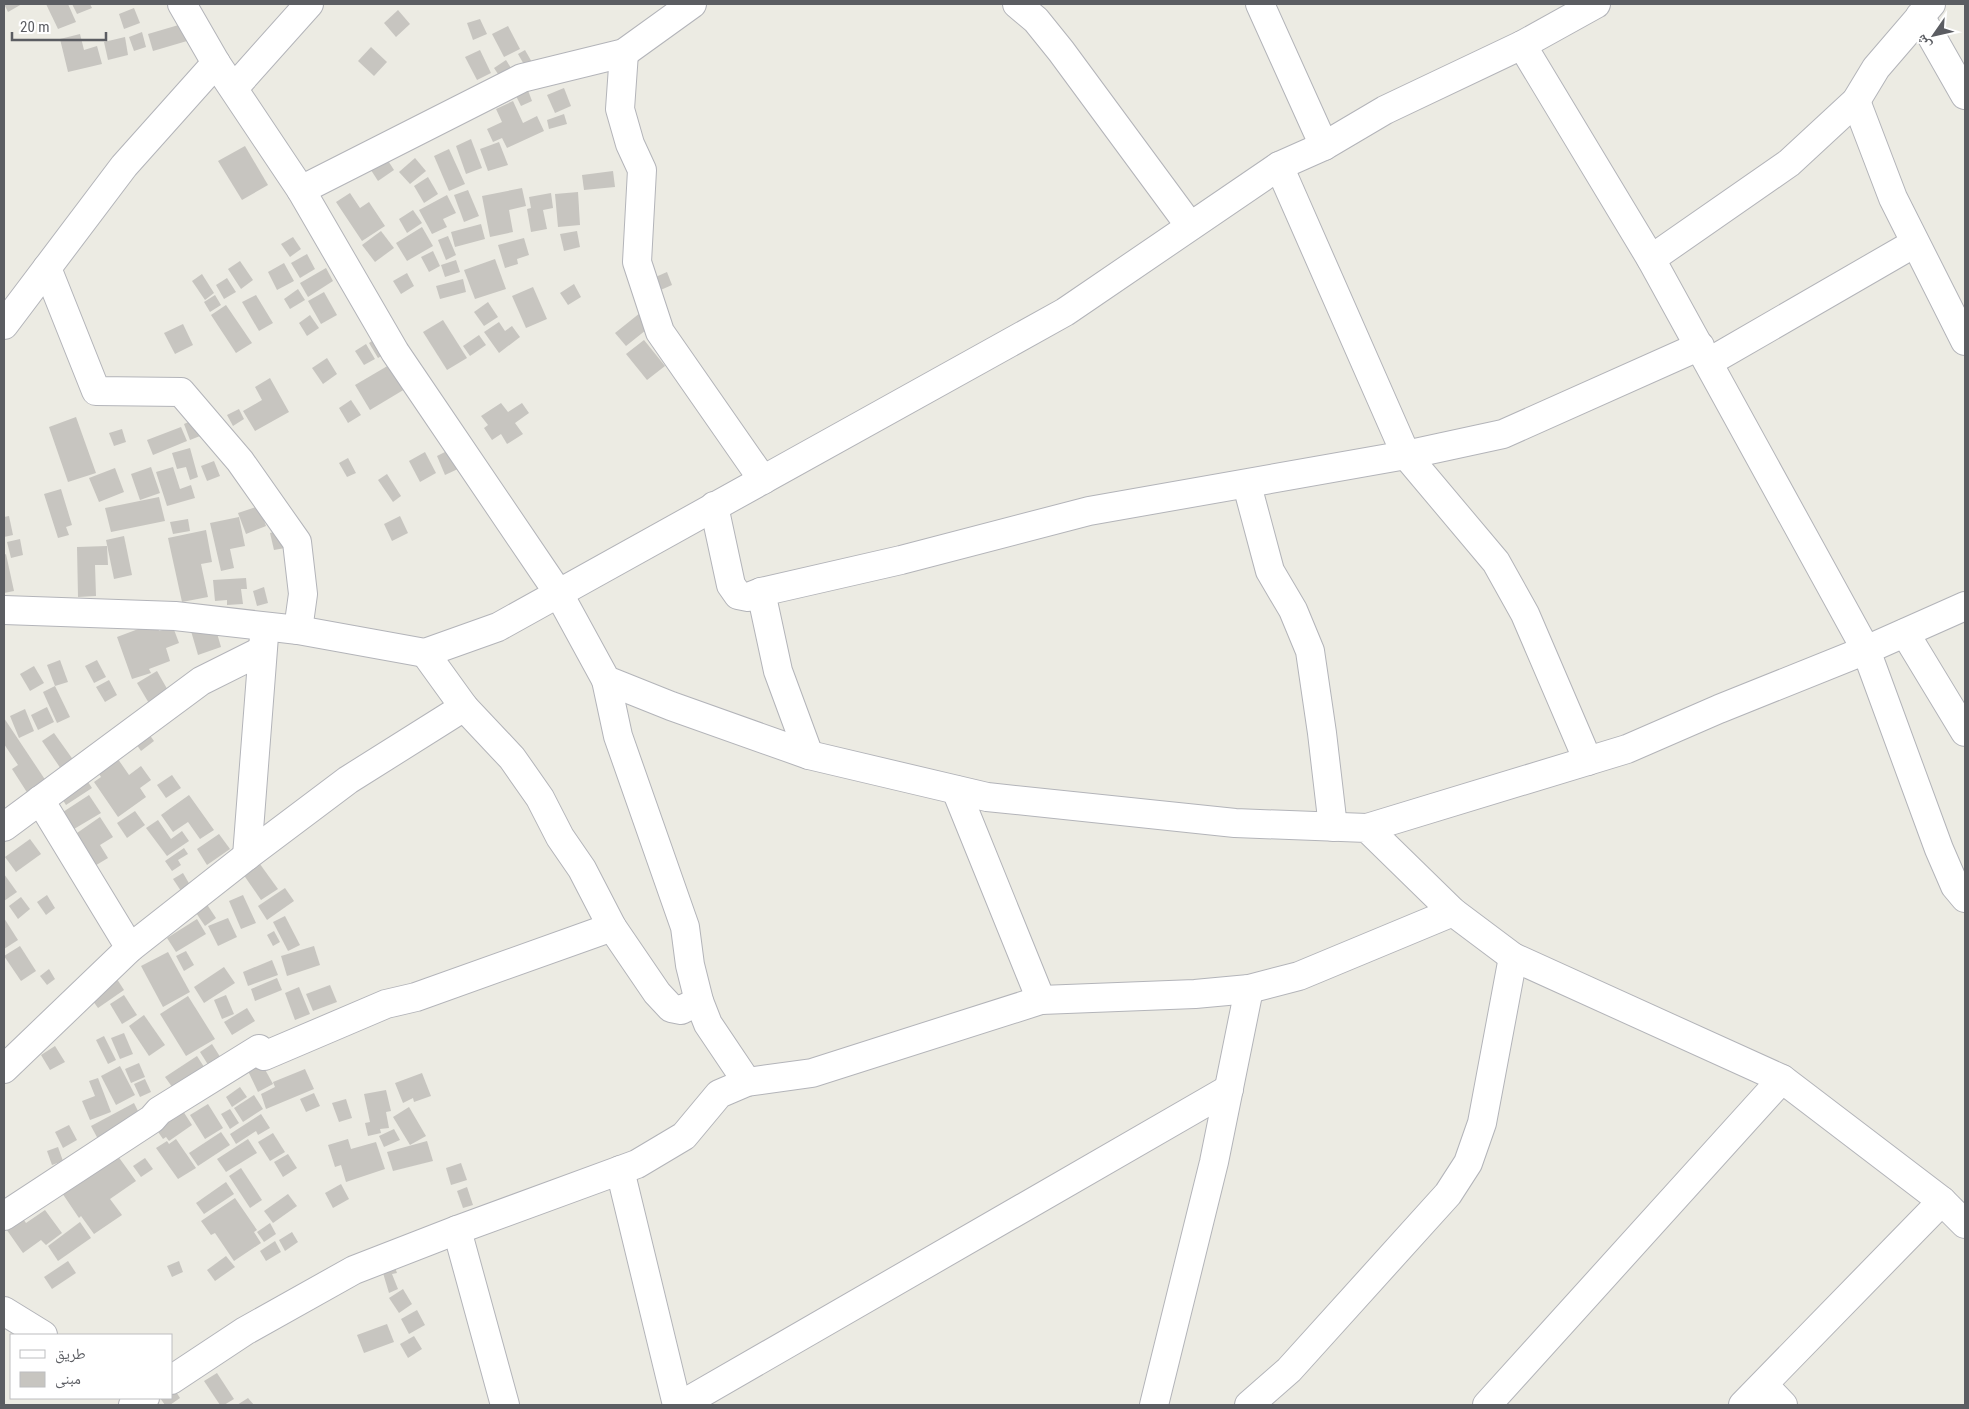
<svg xmlns="http://www.w3.org/2000/svg" width="1969" height="1409" viewBox="0 0 1969 1409" font-family="'Roboto Condensed','Noto Naskh Arabic',sans-serif">
  <style>
    .building { fill: #c7c5c0 }
    .lines { fill: none; stroke-linecap: round; stroke-linejoin: round }
    .minor-casing { stroke: #b3b4b9; stroke-width: 30 }
    .minor { stroke: #fff; stroke-width: 28 }
  </style>
  <rect width="100%" height="100%" fill="#ecebe3"/>
  <!-- building -->
  <g class="building">
    <polygon points="4,4 22,4 8,12"/>
    <polygon points="46,4 68,4 76,22 58,29"/>
    <polygon points="72,4 90,4 92,8 77,14"/>
    <polygon points="134,8 140,23 124,29 119,14"/>
    <polygon points="398,10 410,24 396,37 384,23"/>
    <polygon points="480,19 487,34 473,40 467,23"/>
    <polygon points="182,24 187,41 153,51 148,34"/>
    <polygon points="508,26 520,49 504,57 492,34"/>
    <polygon points="142,32 146,47 134,51 129,37"/>
    <polygon points="80,34 84,50 97,46 102,64 68,72 60,39"/>
    <polygon points="125,37 128,55 108,60 104,42"/>
    <polygon points="371,47 387,62 374,76 358,61"/>
    <polygon points="480,50 491,73 477,80 465,57"/>
    <polygon points="525,50 533,64 526,68 518,54"/>
    <polygon points="506,60 516,76 504,83 494,68"/>
    <polygon points="526,85 532,101 521,106 513,90"/>
    <polygon points="564,88 571,106 555,113 547,95"/>
    <polygon points="513,101 523,123 537,116 544,131 507,148 502,138 493,142 487,129 502,122 496,109"/>
    <polygon points="564,114 567,124 549,129 547,120"/>
    <polygon points="471,139 482,168 466,174 456,146"/>
    <polygon points="499,142 508,165 488,171 480,149"/>
    <polygon points="245,146 268,185 242,200 218,161"/>
    <polygon points="449,149 465,184 449,191 434,156"/>
    <polygon points="385,156 394,170 378,181 369,167"/>
    <polygon points="415,158 426,171 410,184 399,172"/>
    <polygon points="613,171 615,187 584,190 582,175"/>
    <polygon points="428,177 438,194 424,203 414,186"/>
    <polygon points="522,188 526,206 509,210 513,232 490,237 482,196"/>
    <polygon points="468,190 479,216 464,222 454,195"/>
    <polygon points="578,192 580,225 558,227 555,194"/>
    <polygon points="350,193 360,208 369,202 385,226 362,241 336,202"/>
    <polygon points="551,193 553,208 543,210 547,229 531,232 527,209 531,208 529,197"/>
    <polygon points="447,195 456,213 443,219 447,227 432,234 419,210"/>
    <polygon points="413,210 422,223 407,233 399,219"/>
    <polygon points="481,224 485,239 455,247 451,232"/>
    <polygon points="422,227 433,246 407,261 396,243"/>
    <polygon points="381,231 394,248 375,262 362,245"/>
    <polygon points="577,231 580,247 564,251 560,234"/>
    <polygon points="448,236 456,255 446,260 438,240"/>
    <polygon points="293,237 301,249 290,257 281,244"/>
    <polygon points="524,238 529,255 517,259 518,264 505,268 498,245"/>
    <polygon points="433,251 440,266 429,272 421,257"/>
    <polygon points="307,254 315,269 300,278 291,263"/>
    <polygon points="495,259 506,289 475,299 464,270"/>
    <polygon points="456,260 460,272 445,277 441,265"/>
    <polygon points="240,261 253,280 241,289 228,269"/>
    <polygon points="284,263 294,281 277,290 268,272"/>
    <polygon points="326,268 333,281 308,297 300,283"/>
    <polygon points="667,272 672,285 656,292 651,279"/>
    <polygon points="407,273 414,286 401,294 393,281"/>
    <polygon points="202,274 214,293 205,300 192,281"/>
    <polygon points="227,278 236,292 224,299 216,285"/>
    <polygon points="463,279 466,292 440,299 436,286"/>
    <polygon points="574,284 581,297 568,305 560,293"/>
    <polygon points="533,287 547,319 526,328 512,296"/>
    <polygon points="298,289 305,300 290,309 284,299"/>
    <polygon points="324,292 337,315 321,324 308,301"/>
    <polygon points="215,295 221,305 210,312 204,302"/>
    <polygon points="256,295 273,323 259,331 242,302"/>
    <polygon points="488,302 498,317 484,326 474,312"/>
    <polygon points="226,305 252,343 236,353 211,315"/>
    <polygon points="640,313 651,326 626,346 615,333"/>
    <polygon points="310,315 319,328 307,336 299,323"/>
    <polygon points="443,320 467,358 447,370 423,332"/>
    <polygon points="499,322 505,331 512,326 520,337 499,353 484,332"/>
    <polygon points="183,324 193,345 175,354 164,333"/>
    <polygon points="479,335 486,345 470,356 463,346"/>
    <polygon points="380,336 390,351 378,358 369,343"/>
    <polygon points="644,340 665,366 647,380 626,354"/>
    <polygon points="366,344 375,359 364,365 355,351"/>
    <polygon points="327,358 337,374 323,384 312,368"/>
    <polygon points="396,361 410,386 370,410 355,385"/>
    <polygon points="270,378 289,412 255,431 243,411 262,400 255,387"/>
    <polygon points="351,400 361,415 348,423 339,408"/>
    <polygon points="501,403 508,412 522,403 529,413 515,423 523,434 507,444 501,434 492,440 484,428 488,425 481,416"/>
    <polygon points="239,409 244,419 233,426 227,415"/>
    <polygon points="76,417 96,473 68,482 49,427"/>
    <polygon points="198,418 205,434 190,440 184,424"/>
    <polygon points="181,427 187,441 153,455 147,440"/>
    <polygon points="122,429 126,442 114,446 109,433"/>
    <polygon points="190,448 198,477 190,480 186,467 177,469 172,453"/>
    <polygon points="451,449 460,468 445,475 437,456"/>
    <polygon points="425,452 436,473 420,482 409,461"/>
    <polygon points="348,458 356,473 347,477 339,463"/>
    <polygon points="214,461 220,476 207,481 201,466"/>
    <polygon points="151,467 160,493 140,500 131,474"/>
    <polygon points="173,467 180,489 191,485 195,498 167,506 156,472"/>
    <polygon points="115,468 124,492 99,502 89,478"/>
    <polygon points="387,474 401,496 393,502 378,480"/>
    <polygon points="61,489 72,525 66,527 69,535 58,538 44,494"/>
    <polygon points="159,497 165,521 111,532 105,508"/>
    <polygon points="259,506 266,526 246,534 238,513"/>
    <polygon points="9,516 13,535 4,537 4,517"/>
    <polygon points="400,516 408,533 392,541 384,524"/>
    <polygon points="239,517 245,546 230,549 234,568 221,571 210,523"/>
    <polygon points="188,519 190,531 173,534 170,522"/>
    <polygon points="206,530 212,562 201,564 208,597 182,602 168,538"/>
    <polygon points="281,530 285,548 274,550 270,533"/>
    <polygon points="124,536 132,575 114,579 106,540"/>
    <polygon points="20,539 23,555 11,558 7,542"/>
    <polygon points="107,546 108,565 95,565 96,596 78,597 77,547"/>
    <polygon points="6,554 14,591 4,593 4,555"/>
    <polygon points="246,578 247,589 241,589 243,604 227,605 227,600 215,601 213,580"/>
    <polygon points="264,587 268,603 257,606 253,591"/>
    <polygon points="157,622 159,631 173,627 179,643 166,648 170,661 149,669 151,673 132,679 117,637"/>
    <polygon points="214,623 221,647 198,655 191,631"/>
    <polygon points="60,660 68,682 55,686 47,665"/>
    <polygon points="97,660 106,677 94,683 85,666"/>
    <polygon points="34,666 44,683 30,691 20,674"/>
    <polygon points="157,671 170,694 150,705 137,683"/>
    <polygon points="109,680 117,695 105,702 96,687"/>
    <polygon points="55,686 70,717 57,723 43,692"/>
    <polygon points="47,707 54,722 38,730 31,715"/>
    <polygon points="25,709 34,731 19,738 10,716"/>
    <polygon points="4,718 48,784 30,797 12,769 18,765 4,744"/>
    <polygon points="143,726 154,741 141,751 130,735"/>
    <polygon points="54,733 74,761 61,769 42,741"/>
    <polygon points="111,749 129,775 141,766 151,780 140,788 146,797 118,817 94,782 101,777 92,762"/>
    <polygon points="82,773 92,788 66,805 56,789"/>
    <polygon points="172,775 181,788 166,798 157,785"/>
    <polygon points="89,795 101,813 74,829 63,812"/>
    <polygon points="189,795 214,830 200,839 188,822 173,832 161,815"/>
    <polygon points="135,811 145,825 127,838 117,823"/>
    <polygon points="100,817 113,837 100,845 108,858 93,867 84,853 87,851 77,833"/>
    <polygon points="158,820 171,839 182,831 189,841 167,856 146,828"/>
    <polygon points="219,834 230,849 207,865 197,849"/>
    <polygon points="30,839 41,854 16,872 5,857"/>
    <polygon points="184,848 188,854 178,860 181,865 172,871 165,861"/>
    <polygon points="257,860 278,889 261,900 241,871"/>
    <polygon points="183,873 190,885 181,891 173,879"/>
    <polygon points="4,874 17,892 4,901"/>
    <polygon points="285,888 294,901 267,920 258,906"/>
    <polygon points="47,895 55,908 46,915 37,902"/>
    <polygon points="243,895 256,923 241,929 229,901"/>
    <polygon points="21,897 30,909 18,919 9,906"/>
    <polygon points="204,900 216,918 205,926 192,907"/>
    <polygon points="285,916 300,945 288,951 273,922"/>
    <polygon points="4,918 18,940 4,949"/>
    <polygon points="228,918 237,937 218,946 208,926"/>
    <polygon points="197,919 206,934 176,952 167,938"/>
    <polygon points="274,931 280,942 273,946 267,935"/>
    <polygon points="20,946 36,971 21,981 4,956"/>
    <polygon points="314,946 320,965 287,976 281,956"/>
    <polygon points="186,951 194,965 184,971 176,956"/>
    <polygon points="168,952 190,992 163,1007 141,966"/>
    <polygon points="272,960 278,975 248,986 243,972"/>
    <polygon points="224,967 235,983 204,1003 194,987"/>
    <polygon points="49,969 55,979 47,985 40,976"/>
    <polygon points="115,976 124,990 98,1008 88,994"/>
    <polygon points="277,978 282,990 255,1001 251,989"/>
    <polygon points="330,985 337,1002 313,1011 306,994"/>
    <polygon points="299,987 310,1014 295,1020 285,993"/>
    <polygon points="124,995 137,1015 122,1024 110,1004"/>
    <polygon points="226,995 234,1014 222,1019 214,1000"/>
    <polygon points="188,996 215,1039 186,1056 160,1014"/>
    <polygon points="247,1008 255,1021 232,1035 224,1022"/>
    <polygon points="144,1015 165,1045 149,1056 129,1026"/>
    <polygon points="124,1033 133,1054 120,1059 111,1038"/>
    <polygon points="104,1036 116,1060 108,1064 96,1040"/>
    <polygon points="212,1044 224,1063 212,1071 200,1052"/>
    <polygon points="55,1046 65,1062 50,1070 41,1055"/>
    <polygon points="197,1056 206,1070 175,1091 165,1077"/>
    <polygon points="139,1063 145,1077 131,1083 125,1069"/>
    <polygon points="262,1064 273,1084 258,1092 248,1071"/>
    <polygon points="120,1066 135,1095 116,1105 101,1076"/>
    <polygon points="305,1069 314,1089 266,1109 261,1094 275,1087 273,1082"/>
    <polygon points="422,1073 431,1096 414,1102 413,1098 403,1103 395,1083"/>
    <polygon points="98,1078 111,1112 90,1120 82,1101 95,1096 89,1081"/>
    <polygon points="145,1079 151,1092 140,1097 134,1084"/>
    <polygon points="240,1087 247,1097 232,1107 226,1097"/>
    <polygon points="386,1090 391,1111 386,1112 389,1128 380,1129 381,1133 368,1136 365,1123 370,1122 364,1094"/>
    <polygon points="314,1093 320,1106 306,1112 300,1099"/>
    <polygon points="254,1095 263,1109 243,1122 234,1108"/>
    <polygon points="346,1099 352,1118 339,1122 332,1103"/>
    <polygon points="134,1103 140,1115 98,1139 91,1126"/>
    <polygon points="208,1104 223,1128 205,1139 190,1115"/>
    <polygon points="409,1107 426,1136 410,1145 393,1117"/>
    <polygon points="181,1108 192,1125 169,1141 166,1137 163,1139 154,1126"/>
    <polygon points="230,1109 239,1123 230,1129 221,1114"/>
    <polygon points="261,1114 270,1128 258,1135 256,1131 236,1144 230,1134"/>
    <polygon points="69,1125 77,1140 63,1148 55,1132"/>
    <polygon points="394,1129 400,1140 384,1147 379,1136"/>
    <polygon points="221,1132 230,1145 198,1166 189,1153"/>
    <polygon points="273,1133 285,1152 270,1161 258,1142"/>
    <polygon points="176,1139 196,1168 178,1179 156,1148 167,1141 169,1144"/>
    <polygon points="248,1139 257,1153 226,1172 217,1159"/>
    <polygon points="348,1139 351,1149 376,1142 385,1169 346,1182 341,1165 335,1167 328,1145"/>
    <polygon points="427,1141 433,1161 393,1171 387,1152"/>
    <polygon points="58,1147 63,1161 52,1165 47,1151"/>
    <polygon points="112,1148 136,1181 110,1199 122,1215 94,1234 81,1216 79,1218 58,1187"/>
    <polygon points="288,1154 297,1168 283,1177 274,1162"/>
    <polygon points="145,1158 153,1169 141,1177 133,1166"/>
    <polygon points="461,1163 467,1180 451,1185 446,1168"/>
    <polygon points="241,1168 262,1200 250,1208 229,1176"/>
    <polygon points="226,1182 234,1194 204,1214 196,1203"/>
    <polygon points="341,1184 349,1199 333,1208 325,1193"/>
    <polygon points="467,1187 473,1205 463,1208 457,1191"/>
    <polygon points="288,1194 297,1206 273,1223 264,1211"/>
    <polygon points="235,1198 257,1230 254,1232 261,1243 234,1261 215,1233 211,1235 201,1221"/>
    <polygon points="45,1210 62,1233 46,1245 41,1240 23,1253 4,1226 19,1213 26,1223"/>
    <polygon points="80,1222 91,1238 58,1261 48,1246"/>
    <polygon points="270,1223 276,1234 264,1242 257,1232"/>
    <polygon points="292,1232 298,1242 285,1251 279,1240"/>
    <polygon points="275,1241 281,1252 266,1261 260,1251"/>
    <polygon points="226,1256 235,1267 215,1281 207,1270"/>
    <polygon points="392,1259 397,1273 392,1274 398,1289 389,1293 380,1263"/>
    <polygon points="68,1261 76,1273 52,1289 44,1277"/>
    <polygon points="179,1261 183,1272 172,1277 167,1266"/>
    <polygon points="403,1289 412,1304 399,1313 389,1298"/>
    <polygon points="417,1310 425,1325 409,1334 401,1319"/>
    <polygon points="387,1324 394,1342 364,1353 357,1335"/>
    <polygon points="414,1336 422,1349 408,1358 400,1344"/>
    <polygon points="217,1373 234,1399 224,1405 220,1405 204,1381"/>
    <polygon points="171,1384 180,1398 170,1405 165,1405 160,1398 171,1398"/>
    <polygon points="248,1398 254,1405 237,1405"/>
  </g>
  <g class="lines">
    <!-- minor casing -->
    <g class="minor-casing">
      <g id="minor">
        <polyline points="182,4 216,63 301,190 395,352 559,594 606,680 671,706 809,755 987,797 1235,823 1367,828 1453,912 1513,957 1782,1079 1942,1201 1965,1224"/>
        <polyline points="1017,4 1036,20 1061,51 1190,226"/>
        <polyline points="1260,4 1324,146"/>
        <polyline points="1920,16 1965,95"/>
        <polyline points="1522,45 1651,259 1866,650 1939,849 1955,886 1965,898"/>
        <polyline points="624,53 620,109 630,144 642,170 637,262 660,332 763,480"/>
        <polyline points="234,88 309,4"/>
        <polyline points="1856,101 1893,198 1965,341"/>
        <polyline points="1279,166 1406,455 1496,562 1525,614 1588,761"/>
        <polyline points="301,190 522,78 624,53 692,4"/>
        <polyline points="1651,259 1789,163 1856,101 1876,68 1931,4"/>
        <polyline points="47,268 96,391 181,392 240,461 297,542 303,594 298,630"/>
        <polyline points="4,325 124,166 216,63"/>
        <polyline points="1709,362 1915,243"/>
        <polyline points="1247,485 1270,571 1293,610 1310,651 1322,733 1333,827"/>
        <polyline points="714,506 731,585 738,595 748,597 761,592 901,560 1089,511 1406,455 1503,434 1700,346"/>
        <polyline points="761,592 778,671 809,755"/>
        <polyline points="4,610 175,616 298,630 425,653 498,627 1065,312 1279,166 1324,146 1385,110 1522,45 1596,4"/>
        <polyline points="1905,633 1965,732"/>
        <polyline points="425,653 464,707 512,758 540,798 560,837 582,869 612,927 657,993 671,1008 681,1010 699,1001"/>
        <polyline points="606,680 618,736 685,927 690,965 699,1001 708,1024 747,1082"/>
        <polyline points="956,790 1041,1000"/>
        <polyline points="40,800 130,948"/>
        <polyline points="4,827 201,681 261,651"/>
        <polyline points="1367,828 1627,749 1719,709 1866,650 1965,606"/>
        <polyline points="247,856 264,636"/>
        <polyline points="4,1069 130,948 247,856 348,780 464,707"/>
        <polyline points="620,1170 677,1405"/>
        <polyline points="4,1216 152,1119 159,1111 259,1049 264,1056 386,1004 416,997 612,927"/>
        <polyline points="457,1230 505,1405"/>
        <polyline points="4,1311 43,1335"/>
        <polyline points="171,1380 245,1331 354,1270 457,1230 637,1164 684,1136 719,1094 747,1082 812,1073 1041,1000 1195,994 1249,989 1299,976 1453,912"/>
        <polyline points="1764,1385 1783,1405"/>
        <polyline points="133,1405 145,1398"/>
        <polyline points="681,1405 1229,1089"/>
        <polyline points="1154,1405 1214,1162 1249,989"/>
        <polyline points="1249,1405 1289,1370 1448,1194 1468,1163 1482,1123 1513,957"/>
        <polyline points="1487,1405 1782,1079"/>
        <polyline points="1743,1405 1942,1201"/>
      </g>
    </g>
    <!-- minor -->
    <use href="#minor" class="minor"/>
  </g>
  <!-- border -->
  <rect width="1969" height="1409" fill="none" stroke="#5b5d62" stroke-width="10"/>
  <!-- legend -->
  <rect x="10" y="1334" width="162" height="65" fill="#ffffff" stroke="#bdbec0"/>
  <rect x="20" y="1350" width="25" height="8" fill="#ffffff" stroke="#bdbec0"/>
  <text x="55" y="1359" font-size="15" fill="#5b5d62">طريق</text>
  <rect x="20" y="1372" width="25" height="15" fill="#c7c5c0" stroke="#bdbec0"/>
  <text x="55" y="1384" font-size="15" fill="#5b5d62">مبنى</text>
  <!-- north arrow -->
  <g transform="translate(1934 35) rotate(236)" stroke="#ffffff" stroke-width="4" paint-order="stroke">
  <path d="M0-4L9 19L0 12L-9 19Z" fill="#5b5d62"/>
  <text y="-8" font-size="14" font-weight="bold" text-anchor="middle" fill="#5b5d62">ش</text>
  </g>
  <!-- scale -->
  <path d="M12 32v8h94v-8" fill="none" stroke="#5b5d62" stroke-width="2.5"/>
  <text x="20" y="32" font-size="15" fill="#5b5d62" stroke="#ffffff" stroke-width="4" paint-order="stroke">20 m</text>
</svg>
